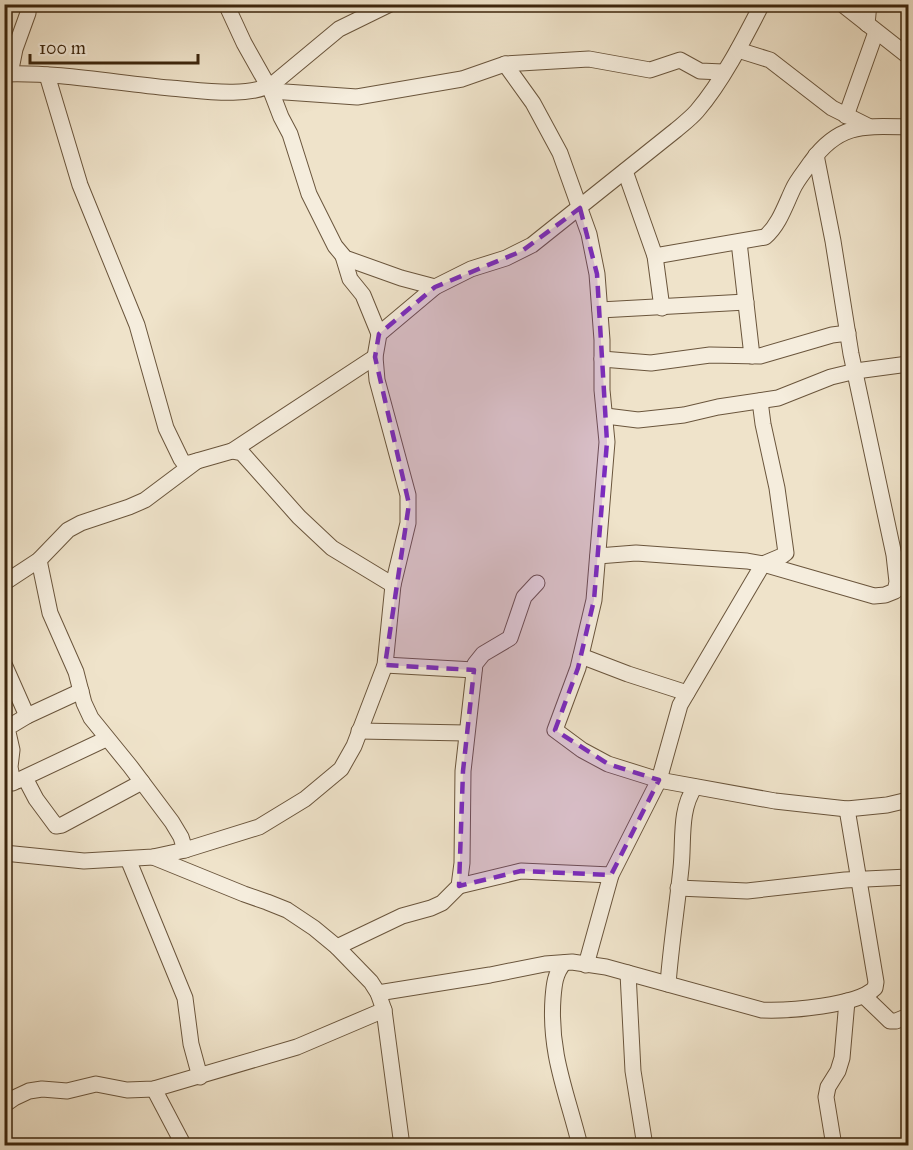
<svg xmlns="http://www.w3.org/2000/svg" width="913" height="1150" viewBox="0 0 913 1150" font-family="'IM FELL Great Primer',serif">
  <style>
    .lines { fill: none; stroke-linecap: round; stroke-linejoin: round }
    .minor-casing { stroke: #6a553c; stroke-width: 17 }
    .minor { stroke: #f5eddd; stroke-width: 15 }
    .marked { fill: #7b2cbf; fill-opacity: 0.2; stroke: #7b2cbf; stroke-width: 4.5; stroke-dasharray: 12 8; stroke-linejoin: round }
  </style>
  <rect width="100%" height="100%" fill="#efe3ca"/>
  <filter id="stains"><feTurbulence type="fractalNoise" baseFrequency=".00333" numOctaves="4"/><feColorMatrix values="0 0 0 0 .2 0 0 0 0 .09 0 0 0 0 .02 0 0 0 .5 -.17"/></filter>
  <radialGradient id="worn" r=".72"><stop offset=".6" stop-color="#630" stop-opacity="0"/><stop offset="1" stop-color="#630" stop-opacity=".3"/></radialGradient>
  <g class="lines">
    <!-- minor casing -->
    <g class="minor-casing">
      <g id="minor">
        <polyline points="226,4 244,43 271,91 281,117 290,134 309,194 335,246 345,258 401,278 435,287"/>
        <polyline points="842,4 908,56"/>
        <polyline points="867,24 869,4"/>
        <polyline points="738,50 770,60 832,108 868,126"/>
        <polyline points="505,64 533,103 560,153 589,234 597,274 602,340 602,390 607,442 594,600 578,668 555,730 582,750 608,764 659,780 775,801 847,809 887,805 908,800"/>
        <path d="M 4,74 C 59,72 115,83 170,88 C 198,90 249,99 274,83 L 339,29 L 390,4"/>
        <polyline points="10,74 15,49 28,13 29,4"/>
        <polyline points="47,75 80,185 137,325 166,428 181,459 184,463 190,463 232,451 242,453 299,517 332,548 393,585"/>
        <polyline points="271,91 357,97 462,79 505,64 589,59 650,70 680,60 700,71 723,72"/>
        <polyline points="846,116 876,32"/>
        <polyline points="625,171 655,256 662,308"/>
        <polyline points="739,242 752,356"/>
        <polyline points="343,256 350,279 363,295 379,334"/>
        <path d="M 655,256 L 765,237 C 779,225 785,206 793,189 C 797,180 805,171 811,162 C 839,123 864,126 908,127"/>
        <path d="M 600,310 C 648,307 697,305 746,302"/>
        <polyline points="602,359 651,363 710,355 760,356 832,335 848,333"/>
        <polyline points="606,416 638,420 684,415 718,407 778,398 831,377 856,371 908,364"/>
        <polyline points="232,451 375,357"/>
        <polyline points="598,556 636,553 747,561 763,564 874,596 885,595 895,591 897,582 894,555 851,354 833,241 816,155"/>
        <polyline points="39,560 50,613 76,672 84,703 91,718 130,766 172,822 181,837 185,850"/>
        <polyline points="4,583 39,560 68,530 81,523 129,507 145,500 197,461"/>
        <polyline points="581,656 628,674 687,693"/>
        <polyline points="4,664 27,716"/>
        <polyline points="385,665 474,670"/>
        <polyline points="359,731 466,733"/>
        <polyline points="25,778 36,799 56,826 62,825 142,782"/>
        <polyline points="17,781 106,739"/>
        <polyline points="13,783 10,767 12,750 7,728 27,716 81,691"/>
        <path d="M 4,853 L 84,861 L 153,857 L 185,850 L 259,827 L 305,799 L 341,769 L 354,746 L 385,665 L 393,585 L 408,523 L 408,495 L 377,380 L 375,357 L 379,334 L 435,287 L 471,269 L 506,258 L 532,245 L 676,130 C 683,124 691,118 697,111 C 722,82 744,39 762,4"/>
        <polyline points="153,857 244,894 267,902 287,910 314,928 337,947 371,982 378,993 384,1010 402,1146"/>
        <polyline points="128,859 185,998 191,1044 200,1077"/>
        <polyline points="459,886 521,871 611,875"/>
        <polyline points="678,888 747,891 845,880 908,877"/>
        <polyline points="337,947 402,916 431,908 442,903 459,886 462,863 463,771 475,664 483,654 510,638 524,597 537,583"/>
        <path d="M 564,963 C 555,973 554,985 553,998 C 549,1054 567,1093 580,1146"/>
        <polyline points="586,965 611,875 659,780 680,705 763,564 782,556 786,553 777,488 763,424 760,401"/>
        <polyline points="628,973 633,1071 645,1146"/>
        <path d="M 668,984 C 671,945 677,907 681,868 C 684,841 679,810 695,787"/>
        <path d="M 378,993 L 490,975 L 545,964 L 572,962 L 606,967 L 762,1010 C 789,1011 857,1006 875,988 L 876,982 L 847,809"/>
        <polyline points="864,996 890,1021 896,1021 908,1016"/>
        <polyline points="154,1089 184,1146"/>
        <polyline points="4,1105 14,1098 29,1091 42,1089 67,1091 96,1084 127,1090 154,1089 297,1047 384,1010"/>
        <polyline points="834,1146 826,1097 828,1087 838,1071 842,1058 847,1001"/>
      </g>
    </g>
    <!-- minor -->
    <use href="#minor" class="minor"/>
  </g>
  <!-- marked area -->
  <path class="marked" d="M 580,208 L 597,274 L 607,442 L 594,600 L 578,668 L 555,730 L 608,764 L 659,780 L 611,875 L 521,871 L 459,886 L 463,771 L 474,670 L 385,665 L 409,504 L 375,357 L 379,334 L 435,287 L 522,251 Z"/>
  <!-- margin -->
  <rect width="913" height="1150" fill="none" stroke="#efe3ca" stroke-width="24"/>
  <rect x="6" y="6" width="901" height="1138" fill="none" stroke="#3d260d" stroke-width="3"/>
  <rect x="12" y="12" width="889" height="1126" fill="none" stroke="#3d260d" stroke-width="1.5"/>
  <!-- scale -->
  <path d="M30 54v9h168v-9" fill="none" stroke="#3d260d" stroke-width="3"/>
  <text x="39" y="54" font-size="18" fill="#3d260d" stroke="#f5eddd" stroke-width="4.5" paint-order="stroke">100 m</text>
  <rect width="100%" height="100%" filter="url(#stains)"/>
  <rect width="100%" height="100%" fill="url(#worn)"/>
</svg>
